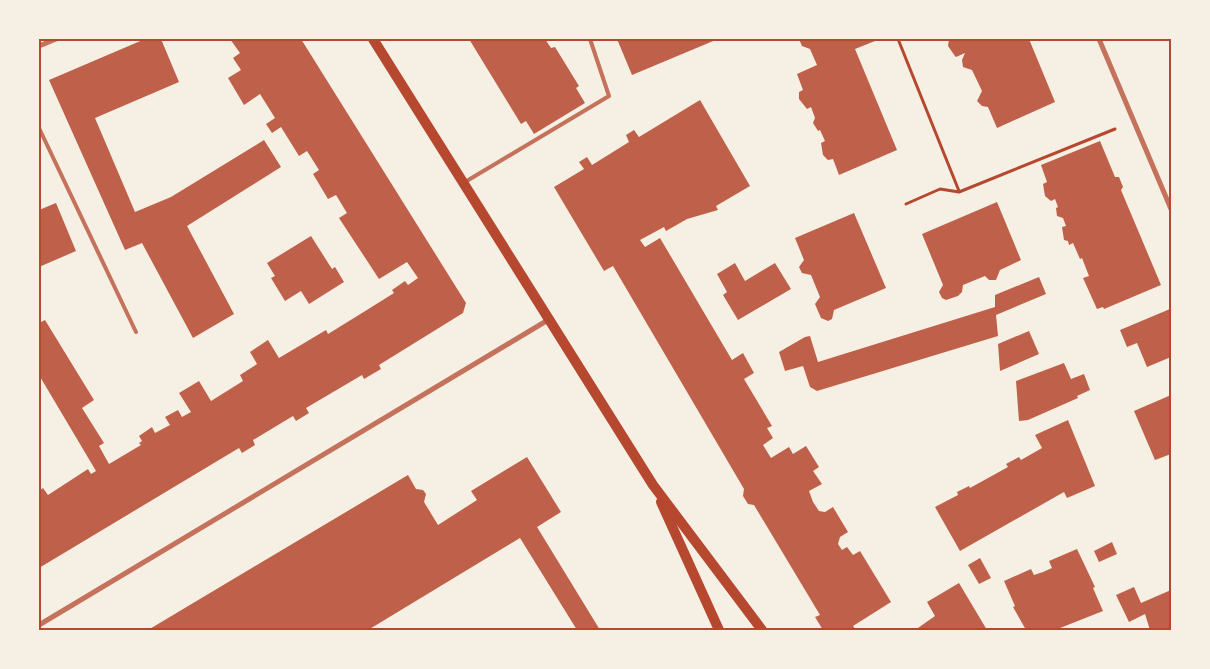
<svg xmlns="http://www.w3.org/2000/svg" width="1210" height="669" viewBox="0 0 1210 669" font-family="'DM Sans',sans-serif">
  <style>
    .building { fill: #bf614a }
    .lines { fill: none; stroke-linecap: round; stroke-linejoin: round }
    .path { stroke: #b5482f; stroke-width: 3 }
    .service { stroke: #c5725c; stroke-width: 4 }
    .minor { stroke: #c5725c; stroke-width: 5 }
    .secondary { stroke: #b5482f; stroke-width: 10 }
    .neatline { fill: none; stroke: #b5482f; stroke-width: 2 }
  </style>
  <rect width="100%" height="100%" fill="#f6efe4"/>
  <!-- building -->
  <g class="building">
    <polygon points="145,39 161,39 179,82 95,118 135,212 171,197 264,140 281,167 187,226 234,314 193,338 142,243 125,250 49,80"/>
    <polygon points="230,39 301,39 466,303 463,313 379,365 381,369 364,379 362,375 306,408 309,413 296,421 293,416 253,440 255,445 242,453 239,448 39,568 39,491 43,488 48,495 88,469 91,474 96,471 39,375 39,323 45,320 94,400 82,408 104,443 99,446 109,464 141,445 139,443 142,441 139,436 152,427 155,433 170,425 165,417 178,410 182,417 191,412 179,393 199,381 211,401 243,381 240,375 257,364 250,352 268,340 279,358 326,330 328,334 362,313 394,293 392,290 405,281 408,285 418,278 407,262 379,279 339,218 347,213 336,195 328,199 313,174 319,170 307,151 299,156 281,127 272,133 266,124 275,118 260,94 244,105 228,78 241,70 233,58 240,53"/>
    <polygon points="469,39 545,39 551,48 555,47 579,86 576,88 585,103 534,134 526,121 521,124"/>
    <polygon points="617,39 718,39 632,75"/>
    <polygon points="799,39 874,39 875,41 855,49 897,150 839,175 833,159 828,160 823,155 821,143 825,141 820,130 818,131 813,123 815,118 811,107 807,109 799,99 799,92 803,90 797,74 817,65 810,49 802,46"/>
    <polygon points="949,39 1029,39 1055,102 997,128 988,107 982,106 977,101 982,91 972,70 963,67 962,60 965,53 956,57 955,56 948,46"/>
    <polygon points="700,100 750,186 716,206 718,210 687,219 666,231 664,227 640,240 645,247 660,238 732,360 743,353 754,373 744,379 772,426 767,428 773,438 763,445 771,458 789,447 793,454 806,446 819,467 813,471 822,484 809,491 813,502 819,511 825,512 833,507 848,532 840,537 838,544 842,550 847,547 853,555 860,551 891,602 853,626 856,630 823,630 815,617 820,615 754,505 748,504 743,496 744,489 613,266 604,271 554,187 584,169 579,162 587,157 592,165 629,142 626,135 634,130 639,137"/>
    <polygon points="1100,141 1115,177 1119,177 1123,187 1121,190 1161,285 1104,309 1103,307 1097,309 1083,278 1089,276 1082,258 1080,259 1073,243 1069,245 1068,241 1064,240 1062,227 1066,226 1063,218 1057,216 1056,208 1058,207 1055,199 1051,201 1045,196 1043,184 1047,182 1041,165"/>
    <polygon points="997,202 1021,260 1000,270 996,280 989,280 985,276 963,285 962,292 958,296 946,300 942,298 939,292 943,285 922,234"/>
    <polygon points="56,203 76,251 39,267 39,210"/>
    <polygon points="854,213 886,288 834,310 832,319 828,321 821,318 815,304 820,297 811,275 802,273 799,267 804,260 795,238"/>
    <polygon points="311,236 332,269 335,267 344,282 309,304 301,291 285,301 271,278 275,276 267,263"/>
    <polygon points="735,263 745,281 775,263 791,289 738,320 723,295 727,292 717,274"/>
    <polygon points="1039,277 1046,294 996,315 998,336 817,391 810,387 803,366 785,371 779,352 805,337 810,336 818,362 995,307 995,295"/>
    <polygon points="1170,309 1171,357 1147,367 1137,343 1127,347 1120,330"/>
    <polygon points="1029,331 1039,354 1000,371 998,344"/>
    <polygon points="1064,363 1071,379 1084,374 1090,390 1077,396 1078,398 1028,420 1019,421 1016,381"/>
    <polygon points="1171,395 1171,454 1155,460 1134,411"/>
    <polygon points="1068,420 1095,486 1067,498 1064,492 960,551 935,507 958,495 957,492 969,486 970,488 1008,467 1006,464 1019,457 1021,460 1042,448 1035,435"/>
    <polygon points="527,457 561,512 537,527 600,630 577,630 520,538 368,630 148,630 408,475 416,489 423,490 426,494 424,502 438,525 477,500 471,491"/>
    <polygon points="1112,542 1117,554 1099,562 1094,551"/>
    <polygon points="1077,549 1095,587 1093,588 1103,611 1055,630 1026,630 1013,607 1015,606 1004,581 1031,569 1034,575 1043,572 1052,568 1049,561"/>
    <polygon points="980,558 991,578 979,584 968,565"/>
    <polygon points="959,583 987,630 915,630 935,616 927,602"/>
    <polygon points="1134,587 1141,603 1171,590 1171,630 1150,630 1145,614 1129,622 1116,595"/>
  </g>
  <g class="lines">
    <!-- path -->
    <g class="path">
      <polyline points="898,39 959,191"/>
      <polyline points="906,204 940,189 959,192 1115,129"/>
    </g>
    <!-- service -->
    <g class="service">
      <polyline points="39,128 136,332"/>
      <polyline points="465,182 609,96 590,39"/>
    </g>
    <!-- minor -->
    <g class="minor">
      <polyline points="1099,39 1171,209"/>
      <polyline points="39,46 56,39"/>
      <polyline points="39,625 548,320"/>
    </g>
    <!-- secondary -->
    <g class="secondary">
      <polyline points="373,39 653,485 762,630"/>
      <polyline points="661,502 719,630"/>
    </g>
  </g>
  <!-- border -->
  <rect width="1210" height="669" fill="none" stroke="#f6efe4" stroke-width="80"/>
  <rect x="40" y="40" width="1130" height="589" class="neatline"/>
</svg>
